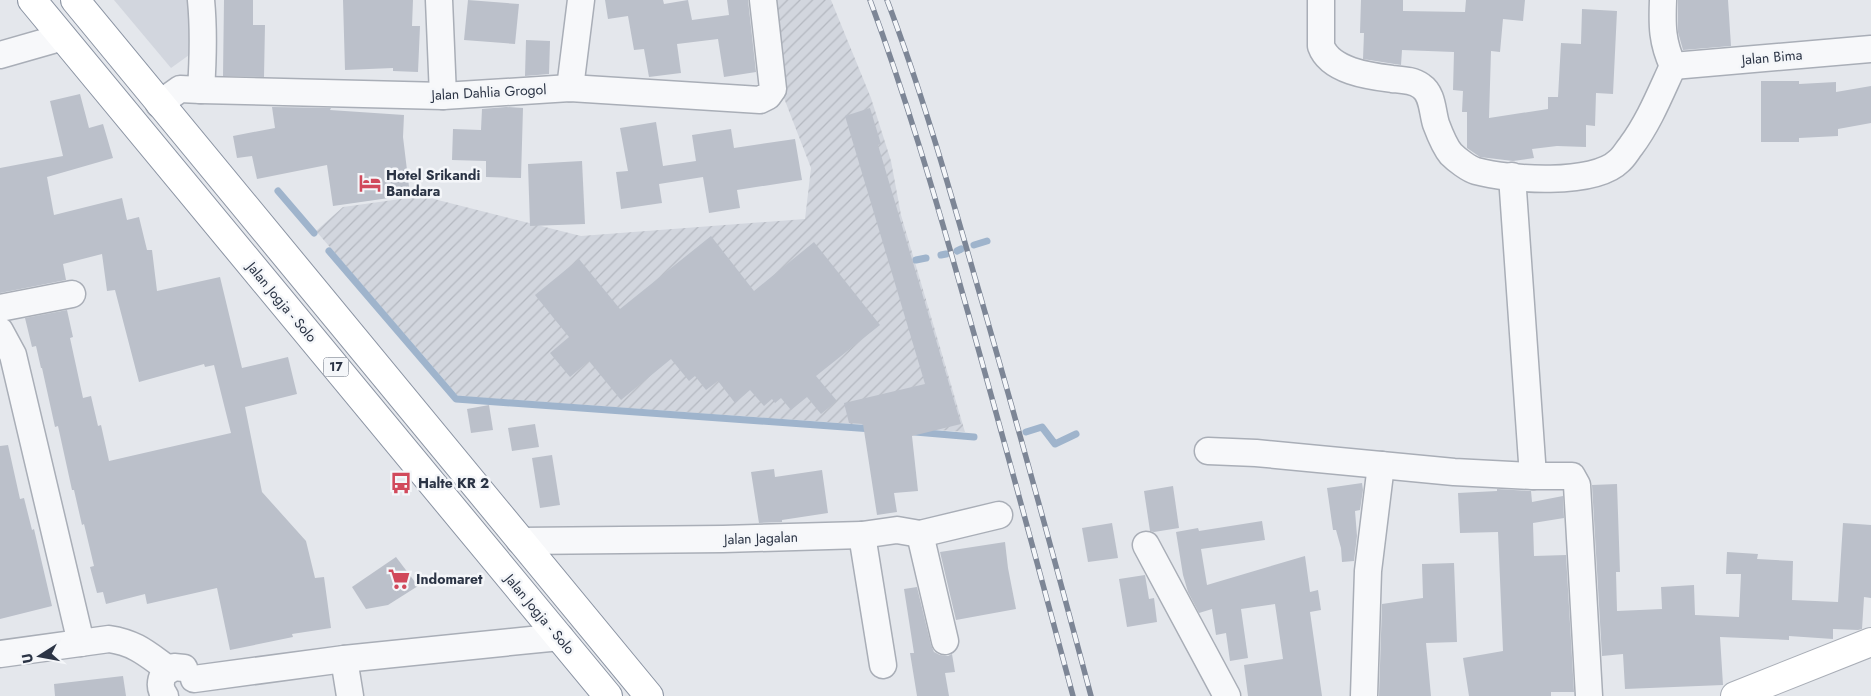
<svg xmlns="http://www.w3.org/2000/svg" width="1871" height="696" viewBox="0 0 1871 696" font-family="Jost,sans-serif">
  <style>
    .built { fill: #d2d6de }
    .industrial { fill: url(#industrial-furrows) }
    .lines { fill: none; stroke-linecap: round; stroke-linejoin: round }
    .stream { stroke: #9fb4cc; stroke-width: 7 }
    .building { fill: #bbc0ca }
    .minor-casing { stroke: #a9aeb7; stroke-width: 29 }
    .secondary-casing { stroke: #a9aeb7; stroke-width: 30 }
    .trunk-casing { stroke: #8b94a3; stroke-width: 30 }
    .minor { stroke: #f7f8fa; stroke-width: 26 }
    .secondary { stroke: #fff; stroke-width: 28 }
    .trunk { stroke: #fff; stroke-width: 28 }
    .rail-casing { stroke: #7d8696; stroke-width: 5.5 }
    .rail { stroke: #f4f6f9; stroke-width: 4; stroke-dasharray: 11; stroke-linecap: butt }
    .labels { text-anchor: middle; dominant-baseline: central; stroke-width: 5; stroke-linejoin: round; paint-order: stroke }
    .shield { fill: #f4f6f9; stroke: #676e7b; stroke-width: 1 }
    .shield-label { font-size: 12px; font-weight: bold; fill: #2b3445 }
    .street-label { font-size: 14px; fill: #2b3445; stroke: #f4f6f9 }
    .poi-label { font-size: 14px; font-weight: bold; fill: #2b3445; stroke: #f4f6f9; text-anchor: start }
  </style>
  <defs>
    <pattern id="industrial-furrows" width="10" height="10" patternUnits="userSpaceOnUse" patternTransform="scale(1.25)"><rect width="10" height="10" fill="#d2d6de"/><path d="M-1 1l2-2M0 10L10 0M9 11l2-2" fill="none" stroke="#b4b8c0"/></pattern>
  </defs>
  <rect width="100%" height="100%" fill="#e4e7ec"/>
  <!-- built -->
  <polygon class="built" points="114,0 188,0 196,50 171,68"/>
  <!-- industrial -->
  <polygon class="industrial" points="772,0 831,0 871,98 891,161 901,215 965,432 458,396 316,231 343,207 422,196 581,236 805,219 811,168 777,80"/>
  <g class="lines">
    <!-- stream -->
    <g class="stream">
      <polyline points="278,191 314,233"/>
      <polyline points="974,245 987,241"/>
      <polyline points="329,251 456,399 872,429"/>
      <polyline points="957,251 961,249"/>
      <polyline points="941,255 946,254"/>
      <polyline points="916,260 926,258"/>
      <polyline points="915,432 974,437"/>
      <polyline points="1026,432 1042,427 1055,444 1076,434"/>
    </g>
  </g>
  <!-- building -->
  <g class="building">
    <polygon points="224,0 253,0 253,25 265,25 264,77 223,76"/>
    <polygon points="343,0 413,0 412,26 420,26 418,72 393,71 393,68 345,70"/>
    <polygon points="468,0 519,4 515,44 464,40"/>
    <polygon points="605,0 663,0 664,4 688,0 692,20 729,15 727,0 748,0 756,72 724,77 718,39 677,44 681,73 649,77 644,49 634,50 628,16 608,19"/>
    <polygon points="1361,0 1403,0 1403,11 1465,12 1466,0 1525,0 1523,21 1503,19 1500,52 1491,51 1489,118 1548,109 1548,97 1558,97 1561,43 1581,44 1582,9 1617,11 1613,94 1596,93 1595,126 1586,125 1586,147 1557,146 1532,149 1534,158 1513,161 1480,157 1467,148 1467,112 1462,112 1463,91 1453,90 1454,52 1402,50 1401,65 1363,59 1364,33 1360,33"/>
    <polygon points="1678,0 1728,0 1731,46 1683,50 1678,32"/>
    <polygon points="526,40 550,41 549,74 525,76"/>
    <polygon points="1761,81 1799,81 1799,84 1836,82 1836,92 1871,86 1871,123 1838,129 1838,136 1799,138 1799,142 1761,142"/>
    <polygon points="80,94 89,128 103,124 113,158 47,177 54,215 122,198 127,220 139,217 147,250 152,250 157,291 220,277 242,368 288,357 297,394 245,407 262,492 306,541 315,578 324,577 331,628 292,634 293,637 230,650 217,588 147,604 145,594 106,604 103,592 97,593 90,567 94,566 84,524 82,525 74,490 72,490 58,426 55,427 42,368 41,368 36,346 32,347 25,318 67,310 73,337 70,338 83,398 91,396 98,426 101,425 109,461 231,433 214,365 205,367 204,364 139,382 115,290 107,291 102,254 63,264 66,280 0,293 0,168 63,156 50,101"/>
    <polygon points="272,107 331,108 330,110 404,115 403,137 410,195 333,206 327,165 257,179 252,156 237,158 233,136 275,128"/>
    <polygon points="506,107 523,108 521,178 486,177 486,161 452,160 453,129 481,130 482,109"/>
    <polygon points="870,108 881,144 878,145 961,424 912,436 918,491 894,493 897,512 877,515 863,424 849,423 844,403 925,384 845,116"/>
    <polygon points="656,122 663,166 696,161 692,135 731,129 734,148 795,139 802,180 737,190 740,208 709,213 703,177 659,184 662,203 621,209 616,172 628,171 620,128"/>
    <polygon points="582,161 585,224 530,226 528,164"/>
    <polygon points="711,236 754,291 814,242 880,325 816,376 837,401 821,414 807,397 791,410 781,398 775,403 772,399 764,406 750,390 735,403 718,381 706,390 695,376 689,381 671,359 621,400 589,361 570,377 550,353 569,337 535,295 579,259 620,309"/>
    <polygon points="489,405 493,430 471,433 467,409"/>
    <polygon points="535,424 539,447 512,451 508,428"/>
    <polygon points="8,445 20,499 24,498 32,530 34,529 52,606 0,619 0,446"/>
    <polygon points="552,455 560,505 540,508 532,458"/>
    <polygon points="774,469 775,477 822,470 828,513 782,520 782,522 759,523 751,472"/>
    <polygon points="1362,483 1363,490 1360,510 1355,511 1357,536 1354,561 1342,562 1341,548 1336,530 1333,530 1327,488"/>
    <polygon points="1617,484 1620,572 1616,572 1617,611 1662,609 1661,587 1694,585 1695,615 1739,617 1741,574 1726,574 1727,552 1758,554 1757,559 1793,561 1792,600 1838,602 1843,523 1871,525 1871,598 1864,597 1862,629 1858,630 1833,629 1833,639 1789,636 1789,640 1720,637 1723,685 1625,689 1623,654 1602,656 1592,485"/>
    <polygon points="1173,486 1179,528 1154,532 1150,531 1144,491"/>
    <polygon points="1497,489 1531,491 1532,502 1563,496 1564,518 1533,523 1534,556 1566,555 1574,692 1551,692 1551,696 1469,696 1463,658 1503,651 1498,532 1460,533 1458,493 1497,491"/>
    <polygon points="1262,521 1265,540 1201,549 1207,585 1305,556 1310,592 1318,590 1321,610 1310,612 1322,696 1248,696 1244,665 1283,659 1275,604 1241,609 1248,658 1230,661 1226,633 1216,635 1212,609 1199,613 1188,592 1183,575 1176,532 1198,528 1199,531"/>
    <polygon points="1112,523 1118,558 1088,562 1082,528"/>
    <polygon points="1005,542 1008,568 1016,609 956,620 940,552"/>
    <polygon points="396,557 418,586 388,605 366,609 352,587"/>
    <polygon points="1454,563 1457,642 1426,643 1431,696 1379,696 1382,604 1423,598 1422,564"/>
    <polygon points="1145,575 1149,599 1154,598 1157,622 1127,627 1119,579"/>
    <polygon points="917,587 931,645 934,652 940,655 948,656 952,654 955,672 945,673 949,696 917,696 910,653 914,653 904,589"/>
    <polygon points="123,676 126,696 55,696 54,684"/>
  </g>
  <g class="lines">
    <!-- minor casing -->
    <g class="minor-casing">
      <g id="minor">
        <polyline points="439,0 443,96"/>
        <path d="M 1321,0 L 1321,46 C 1330,71 1369,76 1392,79 C 1402,80 1413,80 1421,86 C 1433,94 1432,111 1436,124 C 1439,132 1445,147 1451,154 C 1457,160 1469,169 1476,171 C 1509,180 1594,186 1619,161 C 1624,157 1627,151 1631,146 C 1649,122 1660,94 1673,66"/>
        <path d="M 1663,0 C 1662,26 1662,42 1673,66"/>
        <polyline points="0,55 63,37"/>
        <polyline points="1673,66 1871,49"/>
        <polyline points="570,88 581,0"/>
        <polyline points="201,90 443,96 570,88 760,100 768,96 773,89 763,0"/>
        <path d="M 159,104 L 180,89 L 201,90 C 203,60 204,31 201,0"/>
        <polyline points="1512,176 1533,476"/>
        <polyline points="0,308 72,294"/>
        <polyline points="0,331 13,355 81,643"/>
        <polyline points="1208,451 1256,453 1454,472 1533,476 1572,476 1577,485 1589,696"/>
        <polyline points="920,534 945,641"/>
        <polyline points="862,535 883,665"/>
        <polyline points="520,541 723,539 862,535 897,530 920,534 999,515"/>
        <polyline points="1146,545 1227,696"/>
        <path d="M 0,654 L 109,639 C 136,643 147,654 168,669"/>
        <polyline points="344,659 350,696"/>
        <polyline points="194,679 344,659 560,637"/>
        <path d="M 165,696 C 159,688 160,681 164,673 L 174,667 L 184,668"/>
        <polyline points="1364,696 1368,571 1381,465"/>
      </g>
    </g>
    <!-- secondary casing -->
    <g class="secondary-casing">
      <polyline id="secondary" points="1735,696 1871,642"/>
    </g>
    <!-- trunk casing -->
    <g class="trunk-casing">
      <g id="trunk">
        <polyline points="32,0 608,696"/>
        <polyline points="75,0 649,696"/>
      </g>
    </g>
    <!-- minor -->
    <use href="#minor" class="minor"/>
    <!-- secondary -->
    <use href="#secondary" class="secondary"/>
    <!-- trunk -->
    <use href="#trunk" class="trunk"/>
    <!-- rail casing -->
    <g class="rail-casing">
      <g id="rail">
        <path d="M 870,0 C 906,97 935,196 963,295 C 1001,428 1037,562 1073,696"/>
        <path d="M 887,0 C 922,92 949,187 976,281 C 1016,419 1054,557 1091,696"/>
      </g>
    </g>
    <!-- rail -->
    <use href="#rail" class="rail"/>
  </g>
  <!-- icons -->
  <defs>
    <g id="hotel-bare" transform="scale(1.725)"><path d="M-6-4.5h1.5V1H6V5H4.5V3h-9V5H-6ZM-4 0a1.8 1.8 0 1 1 3.6 0ZM.5 0V-2.5h3Q6-2.5 6 0Z" fill="#d1495b" stroke="#f4f6f9" stroke-width="2.5" paint-order="stroke"/></g>
    <g id="bus-bare" transform="scale(1.725)"><path d="M-5-6H5V4H4V6H2V4H-2V6H-4V4H-5ZM-3.5-4V0h7V-4ZM-3.5 1.2v1.5H-2V1.2ZM2 1.2v1.5H3.5V1.2Z" fill="#d1495b" stroke="#f4f6f9" stroke-width="2.5" paint-order="stroke"/></g>
    <g id="supermarket-bare" transform="scale(1.725)"><path d="M-6-5.5h2.5l.6 2H6L4.5 2H-2.5L-4.4-4H-6ZM-1.5 3.2a1.3 1.3 0 1 0 .1 0ZM3 3.2a1.3 1.3 0 1 0 .1 0Z" fill="#d1495b" stroke="#f4f6f9" stroke-width="2.5" paint-order="stroke"/></g>
  </defs>
  <g fill-rule="evenodd">
    <use href="#hotel-bare" x="370" y="183"/>
    <use href="#bus-bare" x="401" y="483"/>
    <use href="#supermarket-bare" x="399" y="579"/>
  </g>
  <g class="labels">
    <!-- shield labels -->
    <rect class="shield" x="323.5" y="357.5" width="25" height="19" rx="4"/>
    <g class="shield-label">
      <text x="336" y="367">17</text>
    </g>
    <!-- street labels -->
    <g class="street-label">
      <text transform="translate(1772 57) rotate(-5)">Jalan Bima</text>
      <text transform="translate(489 92) rotate(-3)">Jalan Dahlia Grogol</text>
      <text transform="translate(282 302) rotate(50)">Jalan Jogja - Solo</text>
      <text transform="translate(761 538) rotate(-2)">Jalan Jagalan</text>
      <text transform="translate(540 614) rotate(50)">Jalan Jogja - Solo</text>
    </g>
    <!-- poi labels -->
    <g class="poi-label">
      <text x="386" y="175">Hotel Srikandi<tspan x="386" dy="16">Bandara</tspan></text>
      <text x="418" y="483">Halte KR 2</text>
      <text x="416" y="579">Indomaret</text>
    </g>
  </g>
  <!-- north arrow -->
  <g transform="translate(40 656) rotate(259)" stroke="#f4f6f9" stroke-width="4" paint-order="stroke">
  <path d="M0-4L9 19L0 12L-9 19Z" fill="#2b3445"/>
  <text y="-8" font-size="14" font-weight="bold" text-anchor="middle" fill="#2b3445">U</text>
  </g>
</svg>
